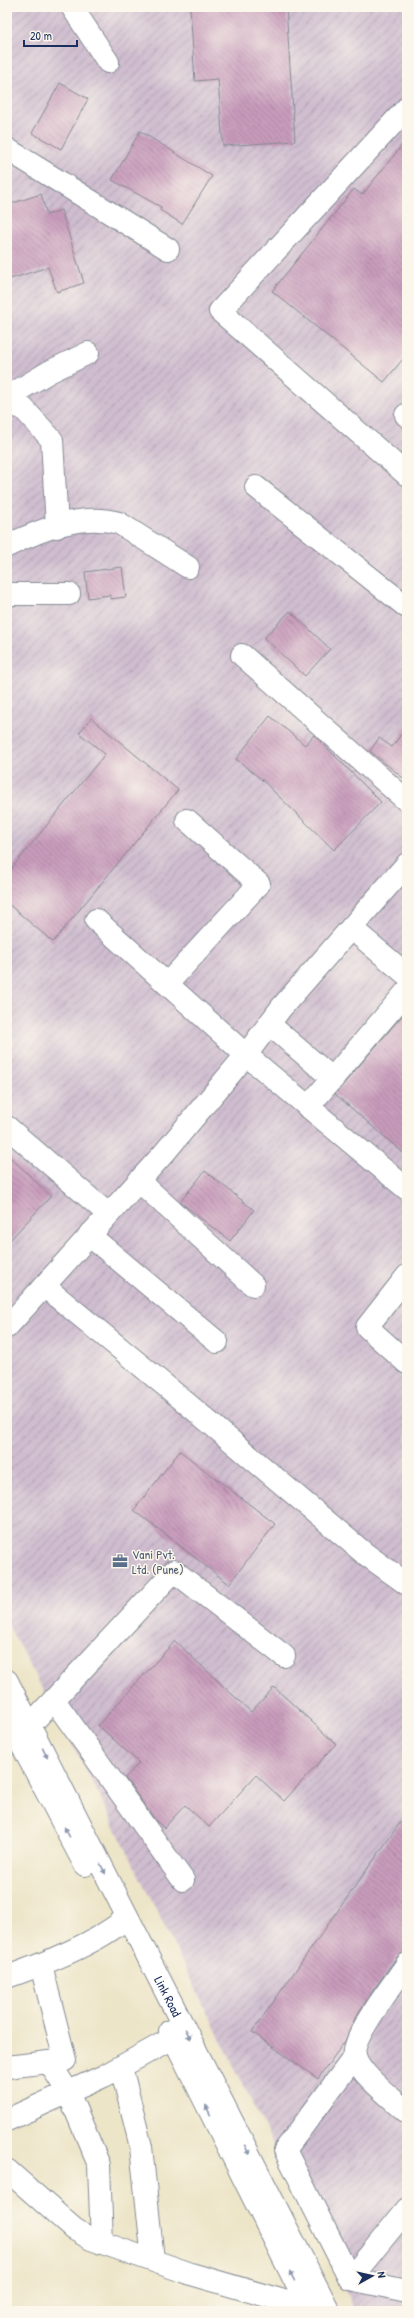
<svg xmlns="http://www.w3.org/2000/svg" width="414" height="2318" viewBox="0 0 414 2318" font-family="'Patrick Hand',sans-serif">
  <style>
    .industrial { fill: url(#industrial-furrows) }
    .building { fill: url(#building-back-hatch) }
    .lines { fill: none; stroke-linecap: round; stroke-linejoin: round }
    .minor-casing { stroke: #848a93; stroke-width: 24 }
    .minor { stroke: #fff; stroke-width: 22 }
    .oneway { fill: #8d97ae }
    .labels { text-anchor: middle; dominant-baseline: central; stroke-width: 3; stroke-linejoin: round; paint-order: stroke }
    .service-label { font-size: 13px; fill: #4e5e75; stroke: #fbf7ec; text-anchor: start }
    .street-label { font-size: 13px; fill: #1b2f5e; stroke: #fbf7ec }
  </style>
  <defs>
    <pattern id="industrial-furrows" width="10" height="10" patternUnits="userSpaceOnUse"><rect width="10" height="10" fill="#cfbdcf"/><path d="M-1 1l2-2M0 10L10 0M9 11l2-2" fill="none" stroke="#a79aab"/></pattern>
    <pattern id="building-back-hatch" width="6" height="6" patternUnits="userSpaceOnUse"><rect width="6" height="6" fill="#c89bbb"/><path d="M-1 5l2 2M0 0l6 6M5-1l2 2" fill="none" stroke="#a27f9b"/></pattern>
  </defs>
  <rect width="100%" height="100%" fill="#fbf7ec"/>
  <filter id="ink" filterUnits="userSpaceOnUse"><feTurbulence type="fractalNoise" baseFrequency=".025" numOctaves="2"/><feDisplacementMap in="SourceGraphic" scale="8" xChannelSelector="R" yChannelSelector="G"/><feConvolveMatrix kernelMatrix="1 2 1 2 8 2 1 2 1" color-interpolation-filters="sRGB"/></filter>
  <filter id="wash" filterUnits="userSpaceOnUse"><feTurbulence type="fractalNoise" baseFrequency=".012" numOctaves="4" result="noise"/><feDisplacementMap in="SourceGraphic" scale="16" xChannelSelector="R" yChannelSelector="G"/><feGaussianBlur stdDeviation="0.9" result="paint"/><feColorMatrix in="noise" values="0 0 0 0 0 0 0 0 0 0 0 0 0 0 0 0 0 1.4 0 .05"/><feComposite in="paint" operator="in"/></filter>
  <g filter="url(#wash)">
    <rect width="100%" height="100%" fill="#ede5c8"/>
    <!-- industrial -->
    <polygon class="industrial" points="7,7 407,7 407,2311 356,2311 96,1789 7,1623"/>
    <g id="blocks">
      <!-- building -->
      <g class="building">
        <polygon points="190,7 286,7 295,141 223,146 218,79 195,81"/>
        <polygon points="60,83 88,99 61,149 32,133"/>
        <polygon points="140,131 212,176 182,224 160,210 161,207 112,180"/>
        <polygon points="407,139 407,354 384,382 272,291 354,189 362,195"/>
        <polygon points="41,194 47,215 61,210 84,283 57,292 48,267 7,280 7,205"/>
        <polygon points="122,567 126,597 110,599 110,595 88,598 85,572"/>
        <polygon points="290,611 330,649 305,676 264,638"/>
        <polygon points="270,716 305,745 314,735 381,802 334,850 262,780 236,759"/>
        <polygon points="91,718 178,790 53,942 7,903 7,874 105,754 79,733"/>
        <polygon points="407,726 407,781 370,751 379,738 392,747"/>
        <polygon points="407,1010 407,1156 335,1094"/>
        <polygon points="7,1154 51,1196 7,1243"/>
        <polygon points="205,1171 254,1210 230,1241 180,1202"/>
        <polygon points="180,1451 275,1524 229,1584 134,1510"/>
        <polygon points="175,1641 251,1712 274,1687 336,1744 284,1801 256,1775 209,1827 185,1805 164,1828 156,1821 125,1778 139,1763 98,1725"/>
        <polygon points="407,1813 407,1952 397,1957 374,1989 355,2018 345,2041 318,2079 252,2032"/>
      </g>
    </g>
  </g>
  <g filter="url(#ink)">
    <use href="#blocks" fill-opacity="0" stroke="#848a93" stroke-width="1"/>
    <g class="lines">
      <!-- minor casing -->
      <g class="minor-casing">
        <g id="minor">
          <polyline points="72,7 108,62"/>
          <polyline points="407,108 220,311 407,475"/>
          <polyline points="7,149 168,249"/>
          <polyline points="7,397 49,372 88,353"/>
          <polyline points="7,404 23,408 52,440 57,527"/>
          <polyline points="406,415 407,416"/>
          <polyline points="256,487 407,607"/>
          <path d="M 7,546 C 40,530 82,512 119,523 L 188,567"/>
          <polyline points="7,594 69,594"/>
          <polyline points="242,655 407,801"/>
          <polyline points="96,920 246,1055 407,1189"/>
          <polyline points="351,928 407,975"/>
          <polyline points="167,984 259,884 187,820"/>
          <polyline points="269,1024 333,1079"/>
          <polyline points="308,1107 407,991"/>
          <polyline points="7,1127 108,1214"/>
          <polyline points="139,1181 253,1285"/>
          <polyline points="89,1235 217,1342"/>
          <polyline points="407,1276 367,1327 407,1363"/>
          <polyline points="44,1286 184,1401 364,1553 407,1584"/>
          <polyline points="7,1327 165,1152 246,1055 281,1008 407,864"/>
          <path id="s1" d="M 7,1681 L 329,2311"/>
          <polyline points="54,1700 183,1880"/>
          <polyline points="7,1717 85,1865"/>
          <polyline points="31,1724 174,1571 284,1656"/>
          <path d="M 407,1964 C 396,1981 350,2038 355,2056 C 360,2075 393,2099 407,2112"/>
          <path d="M 7,1977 C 41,1965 102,1941 127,1917"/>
          <polyline points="170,2031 310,2311"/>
          <polyline points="355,2056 285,2150 350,2279 407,2209"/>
          <polyline points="49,2062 68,2092 99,2165 102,2243"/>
          <polyline points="7,2067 65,2060 41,1965"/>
          <polyline points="121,2067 141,2147 153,2260"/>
          <polyline points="7,2120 104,2076 173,2038"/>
          <polyline points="7,2170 74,2229 91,2239 191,2274 308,2308"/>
          <polyline points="350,2279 407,2291"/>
        </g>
      </g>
      <!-- minor -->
      <use href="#minor" class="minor"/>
    </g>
    <!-- one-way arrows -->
    <defs><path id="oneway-solid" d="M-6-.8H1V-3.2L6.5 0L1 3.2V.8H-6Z"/></defs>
    <g class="oneway">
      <use href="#oneway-solid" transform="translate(45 1753) rotate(63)"/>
      <use href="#oneway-solid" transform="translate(67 1832) rotate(-118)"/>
      <use href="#oneway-solid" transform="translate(103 1869) rotate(63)"/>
      <use href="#oneway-solid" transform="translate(188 2034) rotate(63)"/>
      <use href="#oneway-solid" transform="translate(208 2110) rotate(-116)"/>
      <use href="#oneway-solid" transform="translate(247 2150) rotate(63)"/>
      <use href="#oneway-solid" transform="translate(292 2276) rotate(-117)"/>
    </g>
  </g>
  <!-- icons -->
  <defs>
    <g id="office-bare" transform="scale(1.2)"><path d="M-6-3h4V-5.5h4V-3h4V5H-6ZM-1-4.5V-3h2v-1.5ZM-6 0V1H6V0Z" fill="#5c6f8a" stroke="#fbf7ec" stroke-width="2.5" paint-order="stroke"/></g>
  </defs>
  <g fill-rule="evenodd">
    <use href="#office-bare" x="120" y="1561"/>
  </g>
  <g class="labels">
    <!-- service labels -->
    <g class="service-label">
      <text x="132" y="1554">Vani Pvt.<tspan x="132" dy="15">Ltd. (Pune)</tspan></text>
    </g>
    <!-- street labels -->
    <g class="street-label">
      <text stroke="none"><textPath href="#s1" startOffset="354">Link Road</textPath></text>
    </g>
  </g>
  <!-- margin -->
  <rect width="414" height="2318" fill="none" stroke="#fbf7ec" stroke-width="24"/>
  <!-- north arrow -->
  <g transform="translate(372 2276) rotate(82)" stroke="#fbf7ec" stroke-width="3" paint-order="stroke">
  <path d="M0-3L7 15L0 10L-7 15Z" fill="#1b2f5e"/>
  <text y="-6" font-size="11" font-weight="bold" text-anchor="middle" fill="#1b2f5e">N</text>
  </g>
  <!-- scale -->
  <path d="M24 40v6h53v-6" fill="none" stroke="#1b2f5e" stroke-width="2"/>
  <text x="30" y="40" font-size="12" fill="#1b2f5e" stroke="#fbf7ec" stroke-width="3" paint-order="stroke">20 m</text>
</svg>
